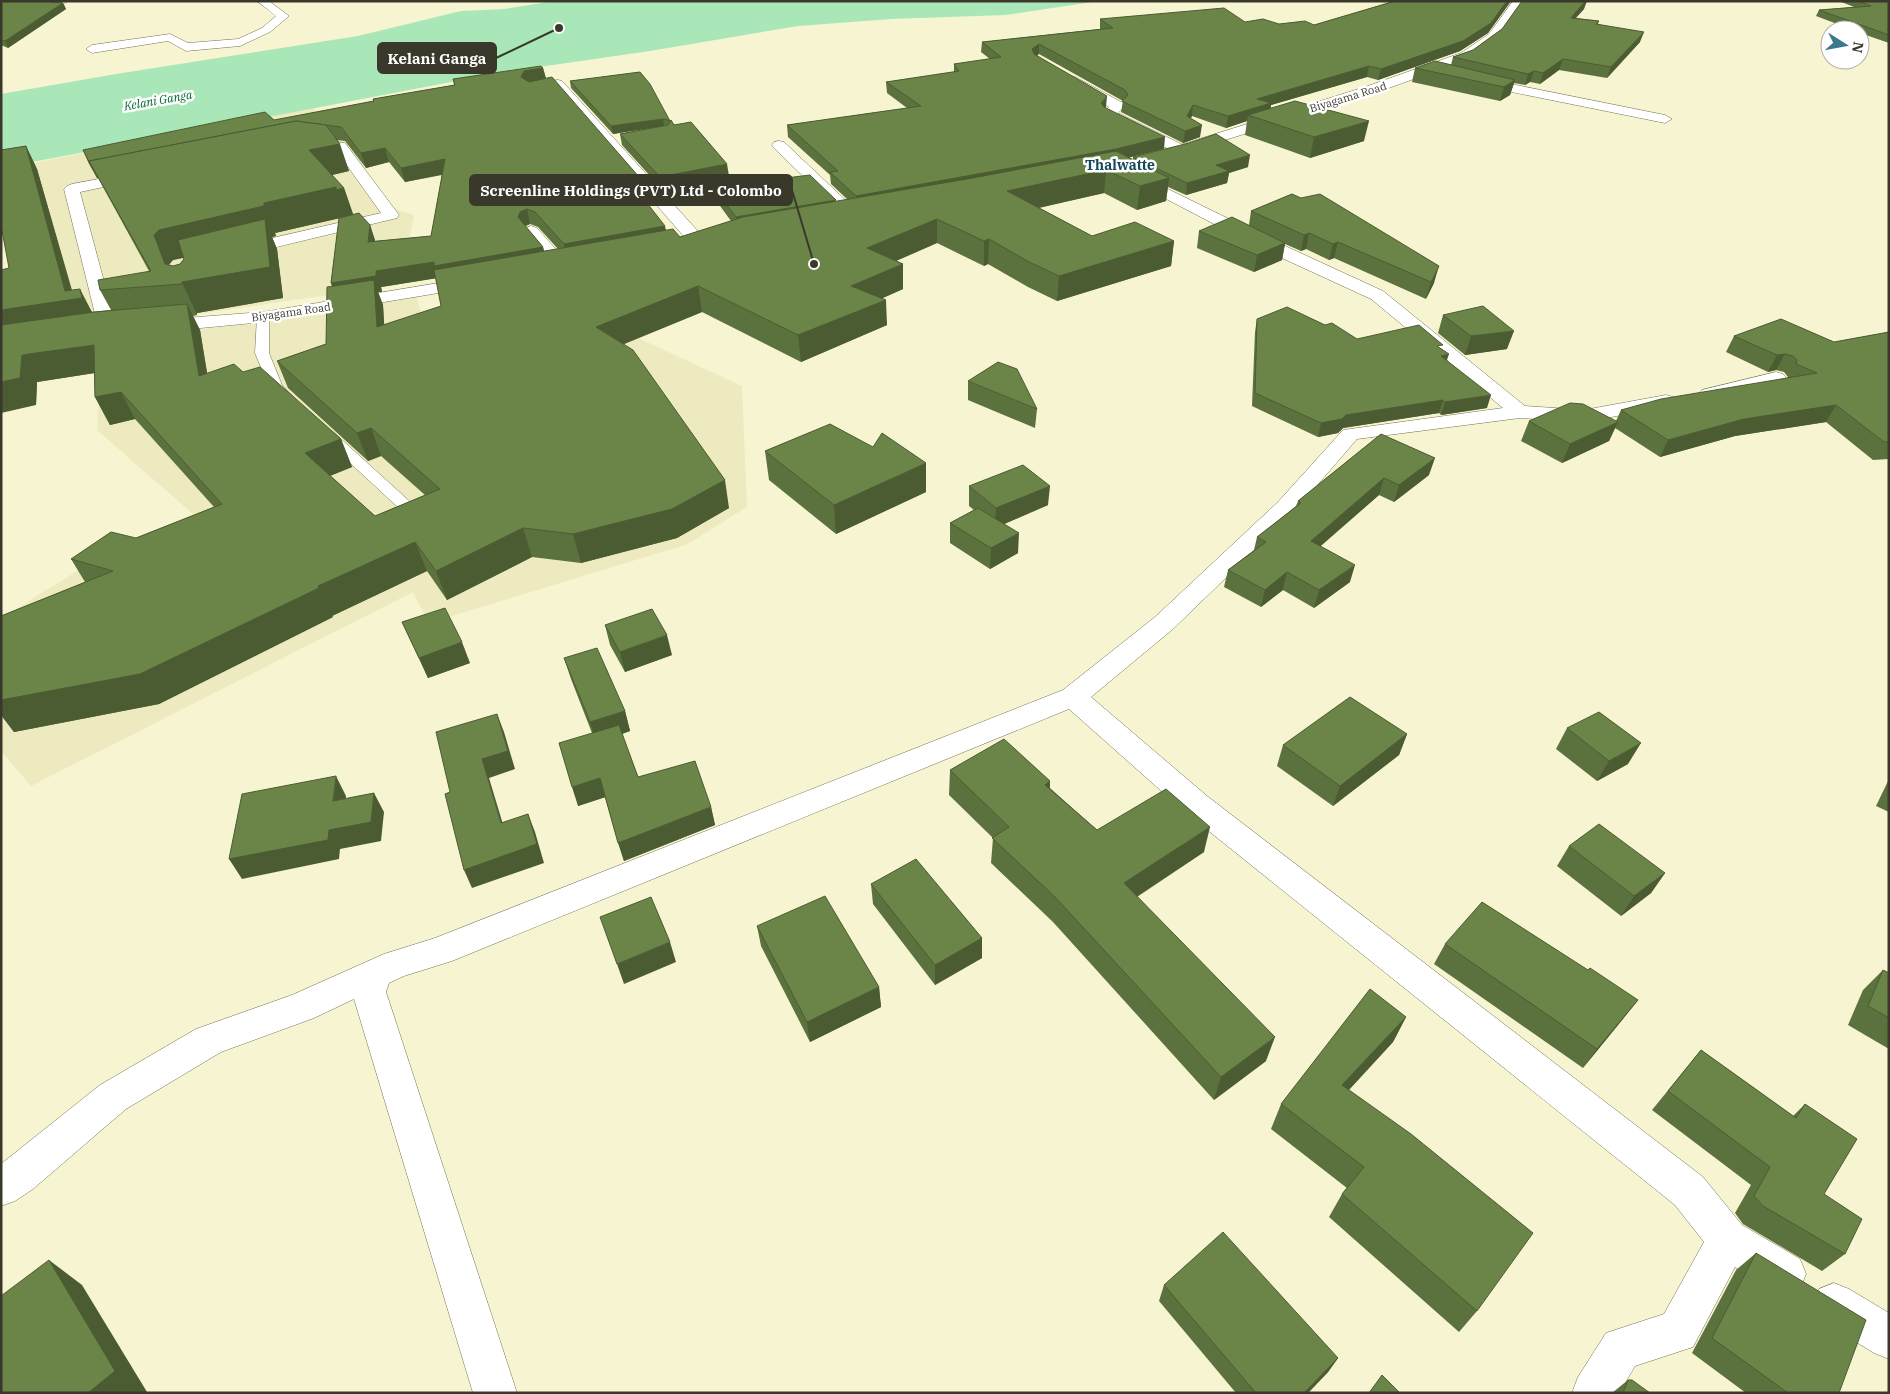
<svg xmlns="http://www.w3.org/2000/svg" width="1890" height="1394" viewBox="0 0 1890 1394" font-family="'IBM Plex Serif',serif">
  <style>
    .built { fill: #eeeabf }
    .water { fill: #a9e7b8 }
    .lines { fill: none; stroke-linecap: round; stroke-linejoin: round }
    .lane-casing { stroke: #747152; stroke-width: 1 }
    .street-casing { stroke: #747152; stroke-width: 1 }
    .primary-casing { stroke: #747152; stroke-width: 1 }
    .lane { fill: #fff; fill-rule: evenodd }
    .street { fill: #fff; fill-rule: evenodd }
    .primary { fill: #fff; fill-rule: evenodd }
    .wall { fill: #5c723e; fill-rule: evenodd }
    .shaded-wall { fill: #4b5c32 }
    .building { fill: #6b8448; stroke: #4b5c32 }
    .labels { text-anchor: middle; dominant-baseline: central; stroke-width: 5; stroke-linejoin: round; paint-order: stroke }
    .far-street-label { font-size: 11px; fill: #3a382b; stroke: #fff }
    .far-water-label { font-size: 12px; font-style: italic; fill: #016731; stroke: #fff }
    .far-quarter-label { font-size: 14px; font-weight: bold; fill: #16495a; stroke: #fff }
    .leader { fill: none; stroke: #3a382b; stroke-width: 2 }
    .callout-dot { fill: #3a382b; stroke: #fff; stroke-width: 2 }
    .callout { fill: #3a382b; stroke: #3a382b; stroke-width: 2 }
    .callout-label { font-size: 15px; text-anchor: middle; font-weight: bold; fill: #fff }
  </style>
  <rect width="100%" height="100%" fill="#f7f4d1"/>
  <!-- built -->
  <g class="built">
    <polygon points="312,107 359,157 380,204 414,215 399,285 71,332 28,164"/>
    <polygon points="416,295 428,334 610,325 742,386 747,507 688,544 429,623 413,592 31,786 1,751 1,618 113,549 194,515 97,430 102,343 340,310"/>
  </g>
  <!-- water -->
  <polygon class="water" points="555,1 1099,1 1006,15 891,19 798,26 650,51 498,73 1,168 1,94 116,74 358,36 461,11 504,9"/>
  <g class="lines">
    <!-- lane casing -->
    <g class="lane-casing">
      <g id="lane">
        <polygon points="263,313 269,317 269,353 282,385 293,396 291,399 281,399 269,387 255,353 257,317"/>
        <polygon points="327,430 332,431 428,518 430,521 428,524 416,524 322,437 320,434 322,431"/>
      </g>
    </g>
    <!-- street casing -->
    <g class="street-casing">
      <g id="street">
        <polygon points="1,1 68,1 63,4 1,6"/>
        <polygon points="257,1 269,1 289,16 270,32 240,46 186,51 168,41 92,53 86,49 92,45 170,34 188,43 238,39 262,28 276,16"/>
        <polygon points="1075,77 1123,103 1125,106 1118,113 1187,147 1189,150 1187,153 1177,153 1104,117 1102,114 1109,107 1071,84 1069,81 1071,78"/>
        <polygon points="1476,77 1665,115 1672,119 1665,123 1472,84 1470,81"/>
        <polygon points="558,80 562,81 705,239 707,243 705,247 693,247 555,88 532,93 526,89 527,86"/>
        <polygon points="305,138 345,143 399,215 397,218 239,256 233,255 231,251 233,247 381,213 336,150 300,145 298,142 300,139"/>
        <polygon points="779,141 784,142 859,213 861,216 859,219 847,219 774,148 772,145 774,142"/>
        <polygon points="136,172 141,173 143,176 141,179 80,192 117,330 115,334 108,336 101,334 99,330 64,189 67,186 72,184"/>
        <polygon points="1135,173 1270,239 1383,291 1525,406 1584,410 1666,395 1673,397 1676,401 1673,405 1666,407 1584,422 1520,418 1357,439 1294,512 1173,629 1091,697 1207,796 1703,1177 1742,1225 1800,1259 1806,1274 1800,1289 1785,1295 1770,1289 1735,1267 1693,1347 1635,1366 1619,1393 1572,1393 1578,1377 1606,1333 1664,1314 1704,1242 1675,1205 1185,812 1069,709 452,961 404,976 389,983 386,992 517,1393 473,1393 354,999 314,1018 221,1052 126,1109 33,1189 15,1201 1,1206 1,1164 100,1085 196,1029 292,995 384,954 435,938 1063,690 1155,617 1278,502 1343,430 1503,408 1371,299 1258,247 1130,180 1128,177 1130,174"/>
        <polygon points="531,226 537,228 568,263 571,267 568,271 562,272 556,271 525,234 523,231 525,228"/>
        <polygon points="1776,372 1783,374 1786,378 1783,382 1709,400 1702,398 1699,394 1702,390"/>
        <polygon points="1834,1283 1849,1289 1889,1313 1889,1359 1874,1353 1819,1319 1813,1304 1819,1289"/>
      </g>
    </g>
    <!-- primary casing -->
    <g class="primary-casing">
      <g id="primary">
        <polygon points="1513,1 1524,1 1497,38 1469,59 1375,93 1190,151 1180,151 1178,148 1180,145 1365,87 1461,53 1489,34"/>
        <polygon points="475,277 481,278 484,282 481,286 263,322 159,332 152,330 150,326 152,322 159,320 263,312"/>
      </g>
    </g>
    <!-- lane -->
    <use href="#lane" class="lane"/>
    <!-- street -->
    <use href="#street" class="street"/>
    <!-- primary -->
    <use href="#primary" class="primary"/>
  </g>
  <!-- wall -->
  <g class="wall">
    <path d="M 1395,1 L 1511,1 L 1488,33 L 1460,51 L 1378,80 L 1367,77 L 1271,105 L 1271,108 L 1364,141 L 1310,158 L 1245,135 L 1247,121 L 1226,128 L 1192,116 L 1190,118 L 1200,137 L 1183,143 L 1121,112 L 1123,101 L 1039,54 L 1037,55 L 1106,107 L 1105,108 L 1164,149 L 1129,157 L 1133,160 L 1133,157 L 1248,167 L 1229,173 L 1227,183 L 1186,195 L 1168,187 L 1166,201 L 1137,210 L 1104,193 L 1039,208 L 1092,236 L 1174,241 L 1171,266 L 1057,301 L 1028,287 L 988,264 L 984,266 L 937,243 L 896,261 L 903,264 L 903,289 L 883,298 L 887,325 L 801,362 L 702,312 L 624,344 L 729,508 L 677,538 L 581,563 L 532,557 L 447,600 L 427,571 L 332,616 L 333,617 L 159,704 L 14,732 L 1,715 L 1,616 L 85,582 L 71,559 L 136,538 L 214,507 L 135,419 L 110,425 L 95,397 L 94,373 L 37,382 L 36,405 L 3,235 L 1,235 L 1,150 L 26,146 L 37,169 L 72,290 L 92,312 L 111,310 L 100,290 L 149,271 L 98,178 L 97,178 L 89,164 L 83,150 L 274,120 L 373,101 L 373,99 L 454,85 L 453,79 L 543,68 L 546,78 L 643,192 L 639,193 L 666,230 L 680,237 L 731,221 L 715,199 L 713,187 L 836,202 L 848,200 L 831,184 L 830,175 L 788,137 L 787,125 L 907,108 L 887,93 L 886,82 L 954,72 L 954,64 L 990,59 L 981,52 L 982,42 L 1100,29 L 1100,19 L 1245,22 L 1279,24 L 1314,25 ZM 337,140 L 345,141 L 366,168 L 389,162 L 405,182 L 442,175 L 431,236 L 375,241 L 370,225 L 353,214 L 344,188 L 332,175 L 349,171 ZM 339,218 L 331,283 L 332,286 L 326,344 L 277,361 L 288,388 L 368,461 L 381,456 L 425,495 L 375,516 L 330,476 L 352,467 L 341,439 L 243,372 L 207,373 L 200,330 L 193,316 L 197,315 L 197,313 L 283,298 L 277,249 L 272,237 L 276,236 L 275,233 ZM 530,224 L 538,227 L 558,249 L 544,251 L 543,247 L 525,226 ZM 183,258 L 184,259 L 180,264 L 173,266 L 169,265 L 173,260 ZM 436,278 L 441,306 L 384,325 L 383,305 L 378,292 L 382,292 L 381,287 Z"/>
    <polygon points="1839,1 1889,1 1889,43 1860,33 1860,30 1853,30 1816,16 1819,10 1854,7"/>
    <polygon points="63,3 66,9 8,48 1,45 1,4"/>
    <polygon points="1584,9 1576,18 1599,21 1598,24 1640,42 1607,78 1559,70 1540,84 1530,82 1525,85 1514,83 1510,95 1500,101 1412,82 1415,68 1451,65 1453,57 1473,50 1502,29"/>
    <polygon points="640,72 670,121 729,176 662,189 622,145 620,134 656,127 613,134 571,88 570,81"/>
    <polygon points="1292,194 1434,283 1426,299 1334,258 1329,260 1306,249 1301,251 1285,244 1282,260 1254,272 1197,248 1199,231 1249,225 1251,211"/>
    <polygon points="1443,315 1507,349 1465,355 1438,333"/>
    <polygon points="1257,319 1357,339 1442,349 1447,360 1487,408 1441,415 1439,413 1343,428 1338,433 1318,437 1252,406 1255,332"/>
    <polygon points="1889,332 1889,459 1873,460 1826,422 1735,436 1660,457 1615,428 1609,441 1562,463 1521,441 1529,421 1616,421 1621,410 1787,378 1788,377 1784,372 1776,370 1768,372 1726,352 1734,336 1834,342"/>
    <polygon points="968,381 1037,409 1035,428 968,400"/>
    <polygon points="1381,434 1429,475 1394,502 1379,495 1320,546 1350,582 1314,608 1283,590 1261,607 1224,587 1228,570 1254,550 1257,537 1296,506 1298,501"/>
    <polygon points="765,451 926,492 836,534 769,480"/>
    <polygon points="969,486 1048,505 1004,524 1018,553 990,569 950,543 950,523 974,510 969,506"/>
    <polygon points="402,622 470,663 428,678"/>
    <polygon points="605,625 672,655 625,672 610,645"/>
    <polygon points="564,658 625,711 630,731 622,734 638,777 711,807 715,825 624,861 605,797 578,806 592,733 571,679"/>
    <polygon points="1567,728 1628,764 1597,781 1556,749"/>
    <polygon points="1407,734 1399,755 1333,806 1277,766 1283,745"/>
    <polygon points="950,770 1050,781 1050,788 1097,830 1204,852 1137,897 1266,1061 1214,1100 1053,922 991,863 993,838 949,795"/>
    <polygon points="1889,779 1889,812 1876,806"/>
    <polygon points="1569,846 1665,873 1651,893 1621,916 1557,866"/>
    <polygon points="871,884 982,938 982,958 935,985 873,904"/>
    <polygon points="757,926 879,987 881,1007 810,1042 761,946"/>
    <polygon points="1445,944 1588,970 1638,1000 1583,1068 1434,964"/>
    <polygon points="1883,970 1889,973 1889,1049 1848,1025 1863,990"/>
    <polygon points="1406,1017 1393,1042 1349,1090 1477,1311 1459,1332 1329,1217 1342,1194 1347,1188 1271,1129 1281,1104"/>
    <polygon points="1701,1050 1793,1116 1805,1104 1824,1194 1845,1254 1822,1271 1743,1224 1735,1213 1751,1185 1652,1110"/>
    <polygon points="1756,1253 1839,1393 1746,1393 1692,1353 1736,1270"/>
    <polygon points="1164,1285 1338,1358 1328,1372 1308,1393 1236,1393 1159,1301"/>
    <polygon points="1628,1380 1650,1393 1612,1393"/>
  </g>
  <!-- shaded-wall -->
  <g class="shaded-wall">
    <polygon points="1507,1 1511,1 1488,33 1460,51 1378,80 1381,69"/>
    <polygon points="1585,1 1587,1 1584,9 1567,27 1571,18"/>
    <polygon points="63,3 66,9 8,48 5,41"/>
    <polygon points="1644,32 1640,42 1607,78 1611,67"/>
    <polygon points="1039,44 1039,54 1031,59 1032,49"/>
    <polygon points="1563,59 1559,70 1540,84 1543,73"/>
    <polygon points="1369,66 1367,77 1271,105 1269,114 1248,115 1247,121 1226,128 1228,116 1257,99"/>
    <polygon points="543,68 546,80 527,84 521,77 524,71"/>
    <polygon points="1534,71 1530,82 1525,85 1528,74"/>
    <polygon points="1515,80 1510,95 1500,101 1504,87"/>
    <polygon points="1107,96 1106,107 1100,114 1101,103"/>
    <polygon points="1193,105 1192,116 1186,128 1187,116"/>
    <polygon points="663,119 664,126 613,134 611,126"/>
    <polygon points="1369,121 1364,141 1310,158 1314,137"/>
    <polygon points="1202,125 1200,137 1183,143 1185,131"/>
    <polygon points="1165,137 1164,149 1115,161 857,208 856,196"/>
    <polygon points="340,144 349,171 319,178 309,150"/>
    <polygon points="26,146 37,169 74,299 80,289 93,314 1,338 1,310 65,291"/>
    <polygon points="385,148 389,162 366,168 361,153"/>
    <polygon points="1250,155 1248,167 1229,173 1227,183 1186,195 1187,183 1216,165"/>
    <polygon points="445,159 449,173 405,182 401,168"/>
    <polygon points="90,164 91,164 98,178 97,178"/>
    <polygon points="727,164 729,176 662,189 660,177"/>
    <polygon points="1106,170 1104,193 1006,215 1007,191"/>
    <polygon points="640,178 643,192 632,194 629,180"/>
    <polygon points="1169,178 1166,201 1137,210 1140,186"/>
    <polygon points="336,187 344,188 354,217 345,217 275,233 276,236 272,237 277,249 283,298 197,313 197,315 182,282 267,238 173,260 168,265 165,264 154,235 159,230 264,203"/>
    <polygon points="836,200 837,212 737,229 736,217"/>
    <polygon points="527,209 530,224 523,227 518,217 520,212"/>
    <polygon points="937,219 937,243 868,273 867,248"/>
    <polygon points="370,225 375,240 374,258 368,242"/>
    <polygon points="665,226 668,241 567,259 564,244"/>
    <polygon points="1309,233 1306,249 1301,251 1304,235"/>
    <polygon points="989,239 988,264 984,266 984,241"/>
    <polygon points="1174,241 1171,266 1057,301 1059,276"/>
    <polygon points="1338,242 1334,258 1329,260 1333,244"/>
    <polygon points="1285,243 1282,260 1254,272 1257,255"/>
    <polygon points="543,247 547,263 438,278 381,287 382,292 378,292 383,305 386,354 377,327 337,299 331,283 376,271 434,262"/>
    <polygon points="903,264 903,289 853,311 851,286"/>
    <polygon points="1439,266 1434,283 1426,299 1431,282"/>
    <polygon points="698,286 702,312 602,353 596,327"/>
    <polygon points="886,300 887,325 801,362 798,335"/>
    <polygon points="187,304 200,330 212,403 199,376"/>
    <polygon points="1514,331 1507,349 1465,355 1471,336"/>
    <polygon points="94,345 108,371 37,382 36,405 1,413 1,382 22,355"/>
    <polygon points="1449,354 1445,366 1441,356"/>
    <polygon points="1785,354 1776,370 1768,372 1777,355"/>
    <polygon points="121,392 135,419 110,425 95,397"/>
    <polygon points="1491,395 1487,408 1441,415 1445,402"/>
    <polygon points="1443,400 1439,413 1343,428 1338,433 1318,437 1321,423 1346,415"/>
    <polygon points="1836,405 1826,422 1735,436 1660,457 1668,440 1744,419"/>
    <polygon points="1618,422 1609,441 1562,463 1570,444"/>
    <polygon points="371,428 381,456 368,461 357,433"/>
    <polygon points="341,439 352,467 317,481 305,453"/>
    <polygon points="1435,458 1429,475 1394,502 1399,485"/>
    <polygon points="926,463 926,492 836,534 834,505"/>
    <polygon points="1384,478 1379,495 1306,559 1311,541"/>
    <polygon points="725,480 729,508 677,538 581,563 573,534"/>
    <polygon points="1050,486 1048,505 995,528 996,508"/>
    <polygon points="523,528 532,557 447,600 436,571"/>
    <polygon points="1019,533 1018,553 990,569 991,548"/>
    <polygon points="415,542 427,571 332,616 333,617 159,704 14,732 1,715 1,700 318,586"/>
    <polygon points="1355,565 1350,582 1314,608 1319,590"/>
    <polygon points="1287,572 1283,590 1261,607 1265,590"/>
    <polygon points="667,635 672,655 625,672 620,652"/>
    <polygon points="462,642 470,663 428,678 419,658"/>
    <polygon points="625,711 630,731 596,743 590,722"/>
    <polygon points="497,714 504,732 515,769 489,778 508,841 501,823 482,759"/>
    <polygon points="1407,734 1399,755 1333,806 1340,786"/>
    <polygon points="1641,743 1628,764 1597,781 1609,761"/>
    <polygon points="336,776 346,796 344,820 333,801"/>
    <polygon points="600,778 606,797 578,806 572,787"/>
    <polygon points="1050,781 1048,807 1045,785"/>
    <polygon points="374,793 384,812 381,841 340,849 339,859 242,879 229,859 329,830"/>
    <polygon points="711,807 715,825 624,861 618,843"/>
    <polygon points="528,814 535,832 544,863 472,888 464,870"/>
    <polygon points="1210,827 1204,852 1119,908 1124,883"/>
    <polygon points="1665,873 1651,893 1621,916 1634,896"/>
    <polygon points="982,938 982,958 935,985 935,965"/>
    <polygon points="670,942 676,962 624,984 617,964"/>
    <polygon points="879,987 881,1007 810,1042 807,1022"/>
    <polygon points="1638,1000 1623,1019 1583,1068 1597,1049"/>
    <polygon points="1406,1017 1393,1042 1330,1110 1342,1085"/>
    <polygon points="1275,1037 1266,1061 1214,1100 1221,1077"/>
    <polygon points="49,1260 82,1285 147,1392 147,1393 88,1393"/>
    <polygon points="1338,1358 1328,1372 1308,1393 1304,1393"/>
  </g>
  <!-- building -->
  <g class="building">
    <polygon points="5,1 41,1 63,3 5,41 1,40 1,4"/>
    <polygon points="1395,1 1507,1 1491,23 1463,41 1381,69 1369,66 1257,99 1271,103 1228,116 1193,105 1187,116 1202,125 1185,131 1122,101 1128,95 1125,90 1039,44 1032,49 1034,54 1107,96 1101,103 1104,107 1165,137 1116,149 856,196 830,172 838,171 787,125 921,106 886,82 959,71 954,64 1001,57 982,42 1113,28 1100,19 1224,8 1245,22 1263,19 1279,24 1305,21 1314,25"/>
    <polygon points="1522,1 1585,1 1571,18 1599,21 1596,24 1644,32 1611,67 1563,59 1543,73 1534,71 1528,74 1453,57 1473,50 1502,29"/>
    <polygon points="1859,1 1889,1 1889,35 1819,10 1871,6"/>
    <polygon points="1435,61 1515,80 1504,87 1415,68"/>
    <polygon points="541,66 543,68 524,71 521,77 529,82 552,77 640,178 629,180 665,226 564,244 535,212 527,209 520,212 518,217 543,247 434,266 434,262 376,271 376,276 331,283 339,218 359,213 370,225 368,242 431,236 445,159 401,168 385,148 361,153 341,127 296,121 89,161 91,163 90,164 83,150 265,112 274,120 374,101 373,99 455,85 453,79"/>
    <polygon points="640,72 650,84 670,121 668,120 663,119 611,126 570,81"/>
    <polygon points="1295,101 1369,121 1314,137 1248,115"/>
    <polygon points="671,120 674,125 691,122 727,164 660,177 620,134 668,125"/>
    <polygon points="296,121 326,125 340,144 309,150 344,188 336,190 336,187 264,203 264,206 159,230 154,235 165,264 173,266 180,264 184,259 178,240 265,219 270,267 182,282 182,284 100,290 98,280 151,271 89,161"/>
    <polygon points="1216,134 1250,155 1216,165 1229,171 1187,183 1133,157 1189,143"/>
    <polygon points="26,146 65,291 80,289 82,298 1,310 1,270 9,268 1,225 1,150"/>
    <polygon points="1116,151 1169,178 1140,186 1106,170 1007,191 1092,236 1135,222 1174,241 1059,276 1029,262 989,239 984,241 937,219 867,248 903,264 851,286 886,300 798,335 698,286 596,327 633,350 725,480 672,509 573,534 523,528 436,571 415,542 318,586 319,588 140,674 1,700 1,616 113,571 71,559 111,532 136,538 222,504 121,392 95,397 94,345 22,355 20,378 1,382 1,325 94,312 187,304 199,376 234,364 243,372 260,367 341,439 305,453 375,516 440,489 371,428 357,433 277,361 326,344 327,287 374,280 377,327 441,306 434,270 673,229 680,237 743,217 967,179"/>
    <polygon points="810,175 836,200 736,217 713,187"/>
    <polygon points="1292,194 1301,198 1320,194 1439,266 1431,282 1338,242 1333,244 1309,233 1304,235 1251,211"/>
    <polygon points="1232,217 1285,243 1257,255 1199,231"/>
    <polygon points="1483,306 1514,331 1471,336 1443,315"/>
    <polygon points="1287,307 1325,325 1332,323 1357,339 1419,325 1443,345 1437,346 1449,354 1441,356 1491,395 1445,402 1443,400 1346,415 1342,419 1321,423 1255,393 1257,319"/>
    <polygon points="1781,319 1834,342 1889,332 1889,442 1884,442 1836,405 1744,419 1668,440 1621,410 1661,399 1817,373 1796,364 1797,360 1793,356 1785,354 1777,355 1734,336"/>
    <polygon points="998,362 1017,369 1037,409 968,381"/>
    <polygon points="1570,403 1583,404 1618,422 1570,444 1529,421"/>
    <polygon points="830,424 873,447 882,433 926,463 834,505 765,451"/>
    <polygon points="1381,434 1435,458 1399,485 1384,478 1311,541 1355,565 1319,590 1287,572 1265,590 1228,570 1266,542 1257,537 1301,503 1298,501"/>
    <polygon points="1023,465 1050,486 996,508 969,486"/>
    <polygon points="978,508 1019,533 991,548 950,523"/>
    <polygon points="445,608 462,642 419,658 402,622"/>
    <polygon points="652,609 667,635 620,652 605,625"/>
    <polygon points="597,648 625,711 590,722 564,658"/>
    <polygon points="1350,697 1407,734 1340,786 1283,745"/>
    <polygon points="1599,712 1641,743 1609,761 1567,728"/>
    <polygon points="497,714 508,751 482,759 501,823 528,814 537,844 464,870 445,794 450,792 436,732"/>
    <polygon points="619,725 638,777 695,761 711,807 618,843 600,778 572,787 559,743"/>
    <polygon points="1004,739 1050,781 1045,785 1097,830 1166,789 1210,827 1124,883 1275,1037 1221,1077 1055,897 992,838 1009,827 950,770"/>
    <polygon points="336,776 333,801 374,793 371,822 329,830 328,840 229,859 242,794"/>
    <polygon points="1599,824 1665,873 1634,896 1569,846"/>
    <polygon points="916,859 982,938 935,965 871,884"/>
    <polygon points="825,896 879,987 807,1022 757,926"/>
    <polygon points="651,897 670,942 617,964 600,917"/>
    <polygon points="1482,902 1588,970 1590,968 1638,1000 1597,1049 1445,944"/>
    <polygon points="1883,970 1889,973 1889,1018 1868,1006"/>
    <polygon points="1370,989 1406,1017 1342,1085 1411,1134 1533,1233 1477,1311 1342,1194 1364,1167 1281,1104"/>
    <polygon points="1701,1050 1796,1118 1805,1104 1857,1139 1824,1194 1862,1219 1845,1254 1763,1206 1754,1196 1770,1167 1668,1091"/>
    <polygon points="1223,1232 1338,1358 1304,1393 1256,1393 1164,1285"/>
    <polygon points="1756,1253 1866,1320 1839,1393 1788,1393 1712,1338"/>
    <polygon points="49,1260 115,1371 88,1393 1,1393 1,1296"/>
    <polygon points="1382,1375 1400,1393 1369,1393"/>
    <polygon points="1628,1380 1632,1380 1650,1393 1623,1393"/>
  </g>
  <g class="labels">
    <!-- far-street labels -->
    <g class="far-street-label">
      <text transform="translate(1348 97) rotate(-17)">Biyagama Road</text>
      <text transform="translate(291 312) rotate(-8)">Biyagama Road</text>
    </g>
    <!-- far-water labels -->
    <g class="far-water-label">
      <text transform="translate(158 100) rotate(-10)">Kelani Ganga</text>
    </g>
    <!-- far-quarter labels -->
    <g class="far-quarter-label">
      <text x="1120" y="165">Thalwatte</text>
    </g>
  </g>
  <!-- callouts -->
  <path class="leader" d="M559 28L496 58M814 264L792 190"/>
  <g class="callout-dot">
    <circle cx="559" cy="28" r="5"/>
    <circle cx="814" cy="264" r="5"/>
  </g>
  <g class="callout">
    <rect x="378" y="43" width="118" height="30" rx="5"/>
    <rect x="470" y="175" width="322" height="30" rx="5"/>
  </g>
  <g class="callout-label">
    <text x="437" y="64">Kelani Ganga</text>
    <text x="631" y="196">Screenline Holdings (PVT) Ltd - Colombo</text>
  </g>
  <!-- border -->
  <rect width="1890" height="1394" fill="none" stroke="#3a382b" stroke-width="5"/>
  <!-- north arrow -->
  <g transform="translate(1845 45) rotate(101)"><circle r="24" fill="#ffffff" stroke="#b0afaa"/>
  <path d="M0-4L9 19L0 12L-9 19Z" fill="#3b798f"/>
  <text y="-8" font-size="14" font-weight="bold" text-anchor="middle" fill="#3a382b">N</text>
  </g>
</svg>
